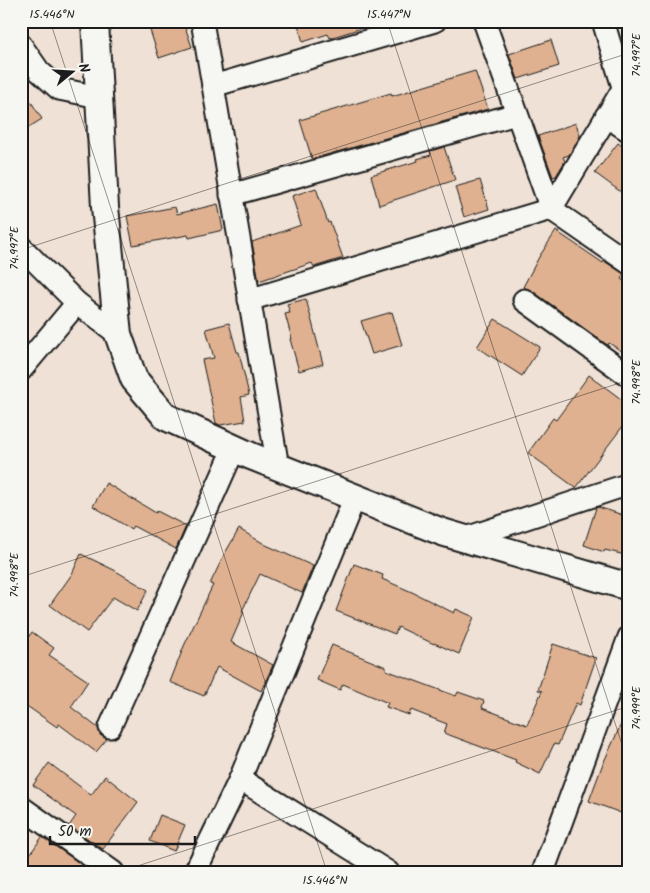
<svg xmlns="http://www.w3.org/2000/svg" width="650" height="893" viewBox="0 0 650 893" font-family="Kalam,sans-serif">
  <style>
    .building { fill: #dfb190; stroke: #1c1c1c }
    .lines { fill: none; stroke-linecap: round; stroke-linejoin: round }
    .minor-casing { stroke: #1c1c1c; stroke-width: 25 }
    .tertiary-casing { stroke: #1c1c1c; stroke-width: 30 }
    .minor { stroke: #f6f6f2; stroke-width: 21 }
    .tertiary { stroke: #f6f6f2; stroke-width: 26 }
    .ticks { fill: none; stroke: #1c1c1c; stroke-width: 1; stroke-opacity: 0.45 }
    .neatline { fill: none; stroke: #1c1c1c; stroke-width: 2 }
    .ticks-label { font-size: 12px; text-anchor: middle; fill: #1c1c1c }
  </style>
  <rect width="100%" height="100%" fill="#efe1d5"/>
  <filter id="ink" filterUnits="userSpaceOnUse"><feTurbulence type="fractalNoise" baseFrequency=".02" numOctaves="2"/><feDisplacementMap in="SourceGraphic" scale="10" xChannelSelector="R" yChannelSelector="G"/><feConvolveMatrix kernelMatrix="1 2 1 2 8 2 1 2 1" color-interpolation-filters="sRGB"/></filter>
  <g filter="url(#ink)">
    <!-- building -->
    <g class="building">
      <polygon points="147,21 183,21 192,47 159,58"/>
      <polygon points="297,21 370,21 371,25 330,38 328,34 303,42"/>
      <polygon points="551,40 559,66 518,79 509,54"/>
      <polygon points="475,71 488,109 312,159 300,120 391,93 392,96"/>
      <polygon points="21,86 42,119 21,132"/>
      <polygon points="576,123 580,136 569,155 563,157 565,161 556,176 553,177 538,136"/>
      <polygon points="618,143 629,151 629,198 595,173"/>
      <polygon points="444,147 455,180 379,205 371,175 418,161 417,159 431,155 430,151"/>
      <polygon points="480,180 489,209 464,217 455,187"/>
      <polygon points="316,188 328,223 330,222 343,258 314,267 312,263 259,281 252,242 301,225 292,196"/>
      <polygon points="218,204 223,230 189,238 188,235 133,245 127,216 175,207 177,214"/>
      <polygon points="556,231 603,263 604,261 624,274 621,279 629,284 629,356 609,343 608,345 606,344 531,290 523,287 539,257"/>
      <polygon points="306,299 323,364 299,371 290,339 292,339 285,314 290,313 287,304"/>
      <polygon points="392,312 402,345 372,354 361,321"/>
      <polygon points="495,319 540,347 522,376 477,347"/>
      <polygon points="229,323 237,352 239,352 249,395 241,397 245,421 220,425 216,423 202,360 214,358 206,329"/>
      <polygon points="589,375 629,405 629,418 576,488 528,453 553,418 556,420"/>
      <polygon points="106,483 156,513 157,511 186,526 176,549 133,526 131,529 93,506"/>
      <polygon points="598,507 629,517 629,556 605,550 604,552 584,545 596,508"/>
      <polygon points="239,529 266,545 313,566 302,593 260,574 242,611 244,612 231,642 273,665 261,691 217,667 204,696 170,682 184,646 213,585 210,584 224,555"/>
      <polygon points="81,554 114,570 148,590 137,611 113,597 87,632 50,605 72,574"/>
      <polygon points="354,564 383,575 382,579 412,592 454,613 456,609 474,617 459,654 434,643 434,644 398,627 395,634 336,611"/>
      <polygon points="32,632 54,648 49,655 88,681 71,707 98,728 100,735 107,739 96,752 59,724 57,727 21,702 21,647"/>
      <polygon points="553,644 596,658 580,705 576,703 558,745 554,744 540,774 515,762 516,760 444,733 447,724 411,710 409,715 386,707 388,703 343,684 340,690 317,680 332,645 386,667 386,670 456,696 458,692 484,701 482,708 527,725 542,691 538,690"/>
      <polygon points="629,707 629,794 621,813 589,801 602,766"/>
      <polygon points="49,763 91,795 105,776 138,802 103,849 69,826 76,816 33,785"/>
      <polygon points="160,815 185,825 174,851 150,841"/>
      <polygon points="42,837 88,869 86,872 21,872 21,867"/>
    </g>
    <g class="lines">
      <!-- minor casing -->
      <g class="minor-casing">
        <g id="minor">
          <polyline points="202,21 278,467"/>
          <polyline points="484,21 551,209 629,263"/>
          <polyline points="603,21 623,87"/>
          <polyline points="21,45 39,71 59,89 99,97"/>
          <polyline points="213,86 435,21"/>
          <polyline points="606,116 629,131"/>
          <polyline points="231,195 516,114"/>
          <polyline points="21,247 77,303 118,334"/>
          <polyline points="249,300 551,209 629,79"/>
          <polyline points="524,300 629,376"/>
          <polyline points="21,370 77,303"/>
          <polyline points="463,539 629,484"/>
          <polyline points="110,727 234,449"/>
          <polyline points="240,779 388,872"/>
          <polyline points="21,807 113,872"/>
          <polyline points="195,872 240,779 355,497"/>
          <polyline points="543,872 629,637"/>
        </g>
      </g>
      <!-- tertiary casing -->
      <g class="tertiary-casing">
        <polyline id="tertiary" points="95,21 105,207 118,334 134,379 166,417 251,456 442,532 629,587"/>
      </g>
      <!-- minor -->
      <use href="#minor" class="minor"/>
      <!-- tertiary -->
      <use href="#tertiary" class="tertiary"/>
    </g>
  </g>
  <!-- ticks -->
  <path class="ticks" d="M 50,21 L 327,872M 387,21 L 629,766M 21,250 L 629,53M 21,577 L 629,380M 119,872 L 629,706"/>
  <!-- margin -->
  <rect width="650" height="893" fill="none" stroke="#f6f6f2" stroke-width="55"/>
  <!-- north arrow -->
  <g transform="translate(72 72) rotate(72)" stroke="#f6f6f2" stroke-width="4" paint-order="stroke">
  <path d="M0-4L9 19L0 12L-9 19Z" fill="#1c1c1c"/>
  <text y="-8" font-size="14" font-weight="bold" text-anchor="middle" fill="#1c1c1c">N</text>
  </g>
  <!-- scale -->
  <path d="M50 836v8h145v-8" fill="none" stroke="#1c1c1c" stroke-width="2.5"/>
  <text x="58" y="836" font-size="15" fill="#1c1c1c" stroke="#f6f6f2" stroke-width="4" paint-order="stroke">50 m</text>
  <rect x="28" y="28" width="594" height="838" class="neatline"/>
  <g class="ticks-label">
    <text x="52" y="18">15.446°N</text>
    <text x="389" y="18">15.447°N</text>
    <text transform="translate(636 55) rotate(-90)" y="4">74.997°E</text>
    <text transform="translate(14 248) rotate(-90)" y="4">74.997°E</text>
    <text transform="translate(636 382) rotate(-90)" y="4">74.998°E</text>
    <text transform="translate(14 575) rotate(-90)" y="4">74.998°E</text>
    <text transform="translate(636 708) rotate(-90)" y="4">74.999°E</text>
    <text x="325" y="884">15.446°N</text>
  </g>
</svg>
